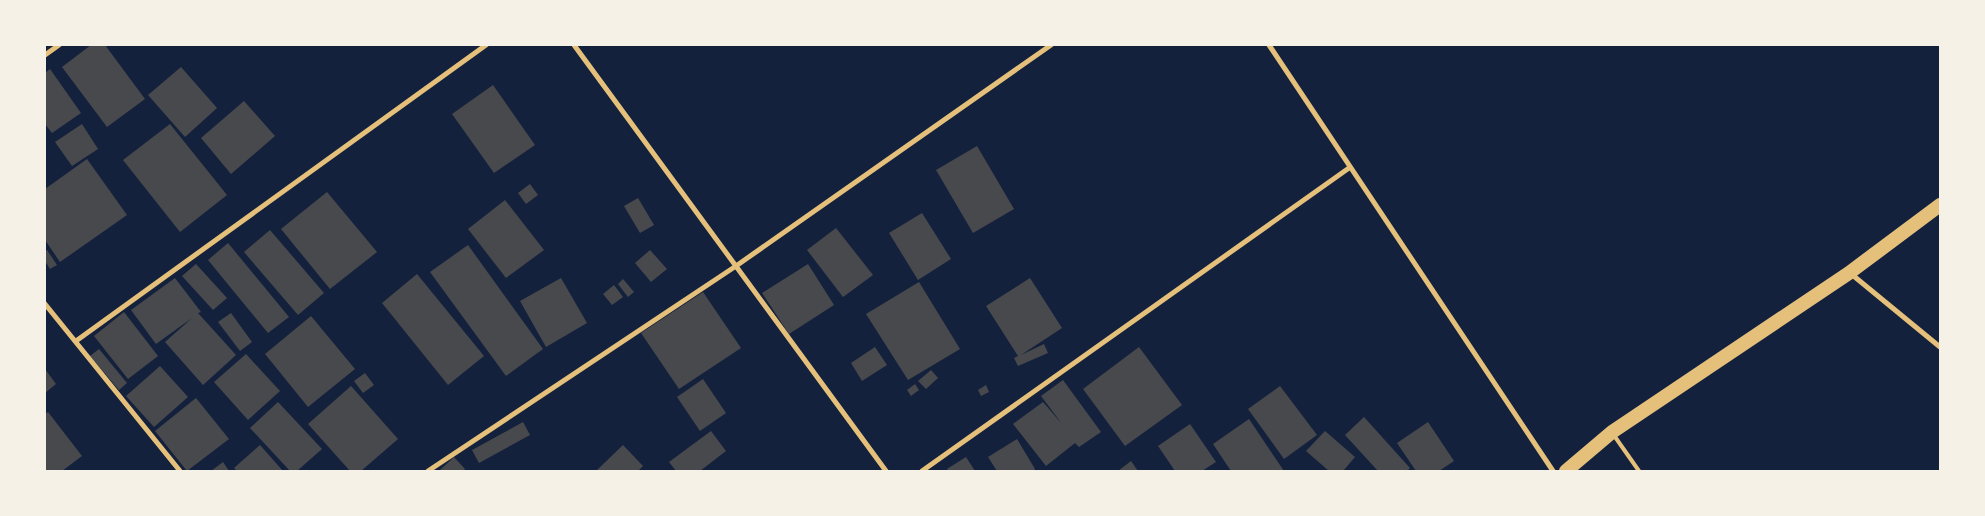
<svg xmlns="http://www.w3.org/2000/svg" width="1985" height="516" viewBox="0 0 1985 516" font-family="'DejaVu Sans',sans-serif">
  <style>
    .building { fill: #48494c }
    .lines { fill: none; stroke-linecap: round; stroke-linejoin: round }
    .service { stroke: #e5c07b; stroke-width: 4 }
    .minor { stroke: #e5c07b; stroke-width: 5 }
    .trunk { stroke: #e5c07b; stroke-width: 14 }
  </style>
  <rect width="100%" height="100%" fill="#14213d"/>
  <!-- building -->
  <g class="building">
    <polygon points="91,45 105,45 145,99 107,127 62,67"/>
    <polygon points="181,67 217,108 185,137 148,95"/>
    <polygon points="50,69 81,113 52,133 45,124 45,73"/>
    <polygon points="493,85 535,145 494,173 452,114"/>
    <polygon points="244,101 275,136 231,174 201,138"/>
    <polygon points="82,124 98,149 72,166 55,142"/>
    <polygon points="170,124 227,195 180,232 123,160"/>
    <polygon points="977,146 1014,209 973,233 936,170"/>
    <polygon points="87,159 127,215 60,262 45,240 45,189"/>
    <polygon points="530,184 538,195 526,204 518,193"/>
    <polygon points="327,192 377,252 330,289 281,229"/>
    <polygon points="638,198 654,225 640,233 624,206"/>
    <polygon points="505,200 544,250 506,278 468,229"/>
    <polygon points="922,213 951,259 918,280 889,233"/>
    <polygon points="836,228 873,275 843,297 807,250"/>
    <polygon points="270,230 324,293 298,315 244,252"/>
    <polygon points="228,243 289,317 268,333 208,260"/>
    <polygon points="468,245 543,349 506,376 430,272"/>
    <polygon points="47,250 57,265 50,269 45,261 45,251"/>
    <polygon points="650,250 667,269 651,282 635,263"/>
    <polygon points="196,264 227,298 213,310 182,276"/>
    <polygon points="808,264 834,305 789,334 762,293"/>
    <polygon points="417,274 484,356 448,385 382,303"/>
    <polygon points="175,278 201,312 198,313 236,355 203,385 165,342 192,318 156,344 131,310"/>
    <polygon points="561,278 587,323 546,347 520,301"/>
    <polygon points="1030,278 1062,328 1021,355 1044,344 1048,353 1018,366 1014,358 1018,356 986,306"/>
    <polygon points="623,279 634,292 628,297 618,284"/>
    <polygon points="919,282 960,349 908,380 866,314"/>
    <polygon points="614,285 623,297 612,305 603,294"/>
    <polygon points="703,292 741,348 679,389 641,333"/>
    <polygon points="124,312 158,356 128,379 94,336"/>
    <polygon points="231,313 252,342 240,351 218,322"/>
    <polygon points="311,316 355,369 308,407 265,354"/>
    <polygon points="875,347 887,365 862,381 851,363"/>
    <polygon points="1139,347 1182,405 1125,446 1083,389"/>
    <polygon points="99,349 127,383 119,390 90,356"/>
    <polygon points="246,354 280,391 248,420 214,382"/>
    <polygon points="160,366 188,397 154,427 126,396"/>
    <polygon points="45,369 56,384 45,393"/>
    <polygon points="931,370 938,378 926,389 918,381"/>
    <polygon points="365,373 374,385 363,393 354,381"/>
    <polygon points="703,379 726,413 700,431 677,397"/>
    <polygon points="1063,380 1101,432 1079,447 1075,443 1046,466 1013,424 1043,402 1062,424 1041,396"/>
    <polygon points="915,384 919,390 911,396 907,390"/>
    <polygon points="986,385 989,392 981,396 978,390"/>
    <polygon points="351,386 398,439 361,471 350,471 308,424"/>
    <polygon points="1280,386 1317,435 1284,459 1248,409"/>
    <polygon points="196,398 229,439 187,471 155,431"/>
    <polygon points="278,402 322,449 297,471 290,471 250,428"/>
    <polygon points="48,412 82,456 62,471 45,471 45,414"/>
    <polygon points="1364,417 1410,468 1407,471 1378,471 1345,435"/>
    <polygon points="1249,419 1284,471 1231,471 1213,444"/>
    <polygon points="523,422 530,435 479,463 472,450"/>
    <polygon points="1428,422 1454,461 1439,471 1416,471 1397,443"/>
    <polygon points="1190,424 1216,462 1202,471 1175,471 1158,446"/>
    <polygon points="711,431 726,451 700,471 676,471 669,462"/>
    <polygon points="1325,431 1355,457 1343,471 1329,471 1306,451"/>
    <polygon points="1017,439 1035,469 1033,471 997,471 988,457"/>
    <polygon points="260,445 283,471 237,471 234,468"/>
    <polygon points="623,445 643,466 638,471 596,471"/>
    <polygon points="454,457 465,469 463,471 441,471 440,470"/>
    <polygon points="966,457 975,471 949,471 947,469"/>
    <polygon points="1131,461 1138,471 1118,471"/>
    <polygon points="223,462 229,471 211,471"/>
  </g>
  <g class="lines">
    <!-- service -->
    <polyline class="service" points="1613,434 1639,471"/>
    <!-- minor -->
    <g class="minor">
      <polyline points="574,45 886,471"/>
      <polyline points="1269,45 1553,471"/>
      <polyline points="45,55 59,45"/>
      <polyline points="1850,273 1940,347"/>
      <polyline points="45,304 180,471"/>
      <polyline points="76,341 486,45"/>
      <polyline points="428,471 736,266 1051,45"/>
      <polyline points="922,471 1349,168"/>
    </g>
    <!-- trunk -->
    <polyline class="trunk" points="1566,471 1612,432 1849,273 1940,205"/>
  </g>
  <!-- border -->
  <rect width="1985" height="516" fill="none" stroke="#f6f1e7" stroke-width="92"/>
</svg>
